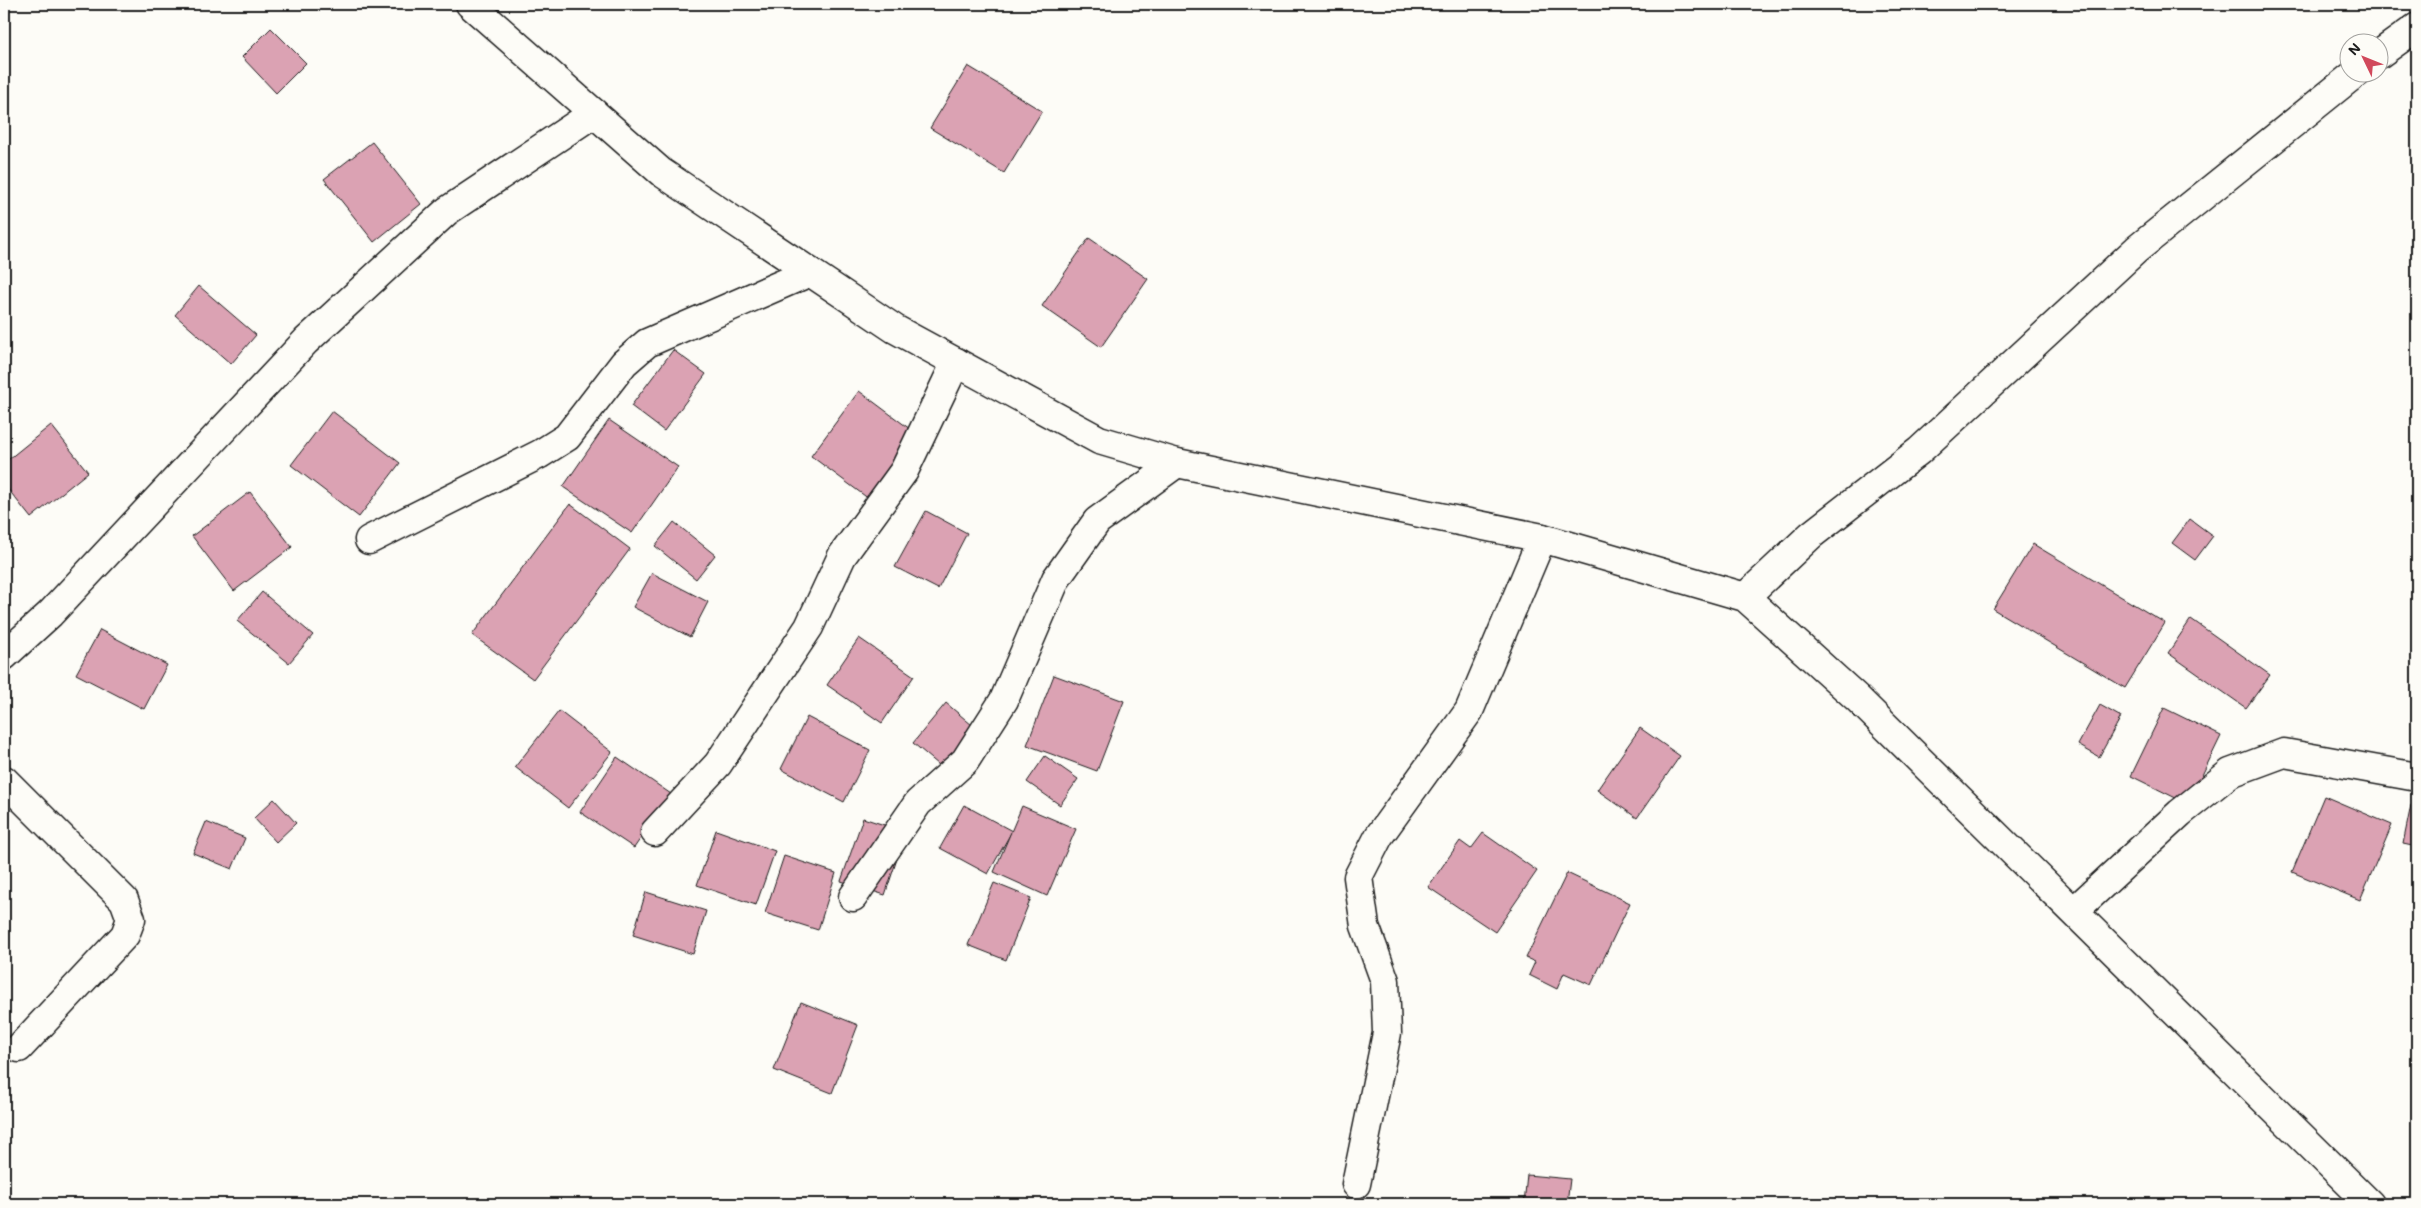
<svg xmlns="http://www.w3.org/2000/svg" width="2421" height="1208" viewBox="0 0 2421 1208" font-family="Mali,sans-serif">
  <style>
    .building { fill: #dba2b3; stroke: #1c1c1c }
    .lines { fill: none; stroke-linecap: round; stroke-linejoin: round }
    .minor-casing { stroke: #1c1c1c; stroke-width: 31 }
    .tertiary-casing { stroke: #1c1c1c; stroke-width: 31 }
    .minor { stroke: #fdfcf7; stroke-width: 28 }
    .tertiary { stroke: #fdfcf7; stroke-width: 28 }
  </style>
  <rect width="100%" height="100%" fill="#fdfcf7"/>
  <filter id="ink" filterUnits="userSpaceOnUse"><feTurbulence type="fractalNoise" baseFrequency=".02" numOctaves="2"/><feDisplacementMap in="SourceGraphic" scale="10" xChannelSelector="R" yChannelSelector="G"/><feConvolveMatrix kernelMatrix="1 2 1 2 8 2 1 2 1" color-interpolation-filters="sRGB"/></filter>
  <g filter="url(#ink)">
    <!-- building -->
    <g class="building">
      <polygon points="271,28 306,63 276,93 242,57"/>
      <polygon points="968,66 1042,111 1004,173 930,128"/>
      <polygon points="372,142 421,204 374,242 324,179"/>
      <polygon points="1089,238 1148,279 1101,347 1042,306"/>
      <polygon points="199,286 256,335 231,364 175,315"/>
      <polygon points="673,350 706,374 664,431 631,406"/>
      <polygon points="859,391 918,435 869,499 811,456"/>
      <polygon points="332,411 400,463 359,517 291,465"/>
      <polygon points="609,420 678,467 632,533 563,487"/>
      <polygon points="51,425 88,472 31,518 4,484 4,463"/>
      <polygon points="250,492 292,547 234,591 192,536"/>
      <polygon points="570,504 630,549 533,679 472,635"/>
      <polygon points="926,511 967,533 938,589 895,567"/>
      <polygon points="2190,519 2213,536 2195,560 2172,543"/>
      <polygon points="674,522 715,555 696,579 655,546"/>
      <polygon points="2033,544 2165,623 2125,688 1993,609"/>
      <polygon points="652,573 708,602 690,637 633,607"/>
      <polygon points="262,592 313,635 289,663 237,621"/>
      <polygon points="2191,619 2270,675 2246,708 2168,653"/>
      <polygon points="100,630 167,665 144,709 76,674"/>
      <polygon points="859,638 914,676 882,723 827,685"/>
      <polygon points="1054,675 1124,701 1097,771 1027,745"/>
      <polygon points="946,703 992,742 958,781 913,743"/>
      <polygon points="2100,705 2121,717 2099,757 2078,745"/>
      <polygon points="2164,708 2221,736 2188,804 2131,776"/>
      <polygon points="559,711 612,752 568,808 515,767"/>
      <polygon points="807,717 870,750 844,802 781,769"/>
      <polygon points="1640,728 1680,756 1637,818 1597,790"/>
      <polygon points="1045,756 1078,779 1060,805 1027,782"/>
      <polygon points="617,757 671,794 634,848 580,812"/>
      <polygon points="2324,796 2392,825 2360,900 2292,872"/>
      <polygon points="274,799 296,823 276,842 254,818"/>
      <polygon points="964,805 1012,831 988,874 940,848"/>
      <polygon points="2411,805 2417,806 2417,847 2403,844"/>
      <polygon points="1022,806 1076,829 1047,896 994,872"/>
      <polygon points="863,818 906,832 885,895 841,881"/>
      <polygon points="206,822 245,838 232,869 193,853"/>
      <polygon points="716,830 775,851 756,905 697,885"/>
      <polygon points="1483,833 1537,871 1495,932 1428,887 1460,841 1471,849"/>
      <polygon points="784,856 836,873 818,930 765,913"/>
      <polygon points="1567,873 1630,903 1591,985 1564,973 1557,989 1529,975 1535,962 1526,958"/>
      <polygon points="994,883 1031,898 1006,960 968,945"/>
      <polygon points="646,892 706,911 693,954 633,935"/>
      <polygon points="801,1002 858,1025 832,1093 774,1070"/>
      <polygon points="1527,1175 1570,1179 1567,1204 1524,1204"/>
    </g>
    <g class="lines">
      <!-- minor casing -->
      <g class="minor-casing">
        <g id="minor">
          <polyline points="369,540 540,454 567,437 624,363 647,343 810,272"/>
          <polyline points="4,656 50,614 306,341 447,211 594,113"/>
          <polyline points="4,780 124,900 131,919 125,935 19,1048"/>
          <polyline points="655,832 718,764 809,627 842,556 904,471 956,362"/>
          <polyline points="853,897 918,803 965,761 1004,700 1056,579 1097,521 1177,463"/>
          <polyline points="2074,911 2180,813 2230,773 2284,753 2417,777"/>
          <polyline points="1356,1184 1387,1033 1385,981 1365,926 1358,877 1379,836 1469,711 1542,538"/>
        </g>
      </g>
      <!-- tertiary casing -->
      <g class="tertiary-casing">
        <g id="tertiary">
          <polyline points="470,4 661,172 895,329 1099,440 1177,463 1542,538 1745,597 1857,698 2370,1204"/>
          <polyline points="2378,55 2417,27"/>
          <polyline points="1745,597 1811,535 1919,451 2137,249 2357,72"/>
        </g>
      </g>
      <!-- minor -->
      <use href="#minor" class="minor"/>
      <!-- tertiary -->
      <use href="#tertiary" class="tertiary"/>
    </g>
  </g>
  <!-- margin -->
  <rect width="2421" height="1208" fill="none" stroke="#fdfcf7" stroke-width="20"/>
  <rect x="10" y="10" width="2401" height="1188" fill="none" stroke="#1c1c1c" stroke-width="2" filter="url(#ink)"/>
  <!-- north arrow -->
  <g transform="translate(2364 58) rotate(313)"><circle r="24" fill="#fdfcf7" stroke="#a3a29f"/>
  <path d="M0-4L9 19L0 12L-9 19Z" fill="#d1495b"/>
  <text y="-8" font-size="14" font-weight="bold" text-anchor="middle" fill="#1c1c1c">N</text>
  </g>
</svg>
